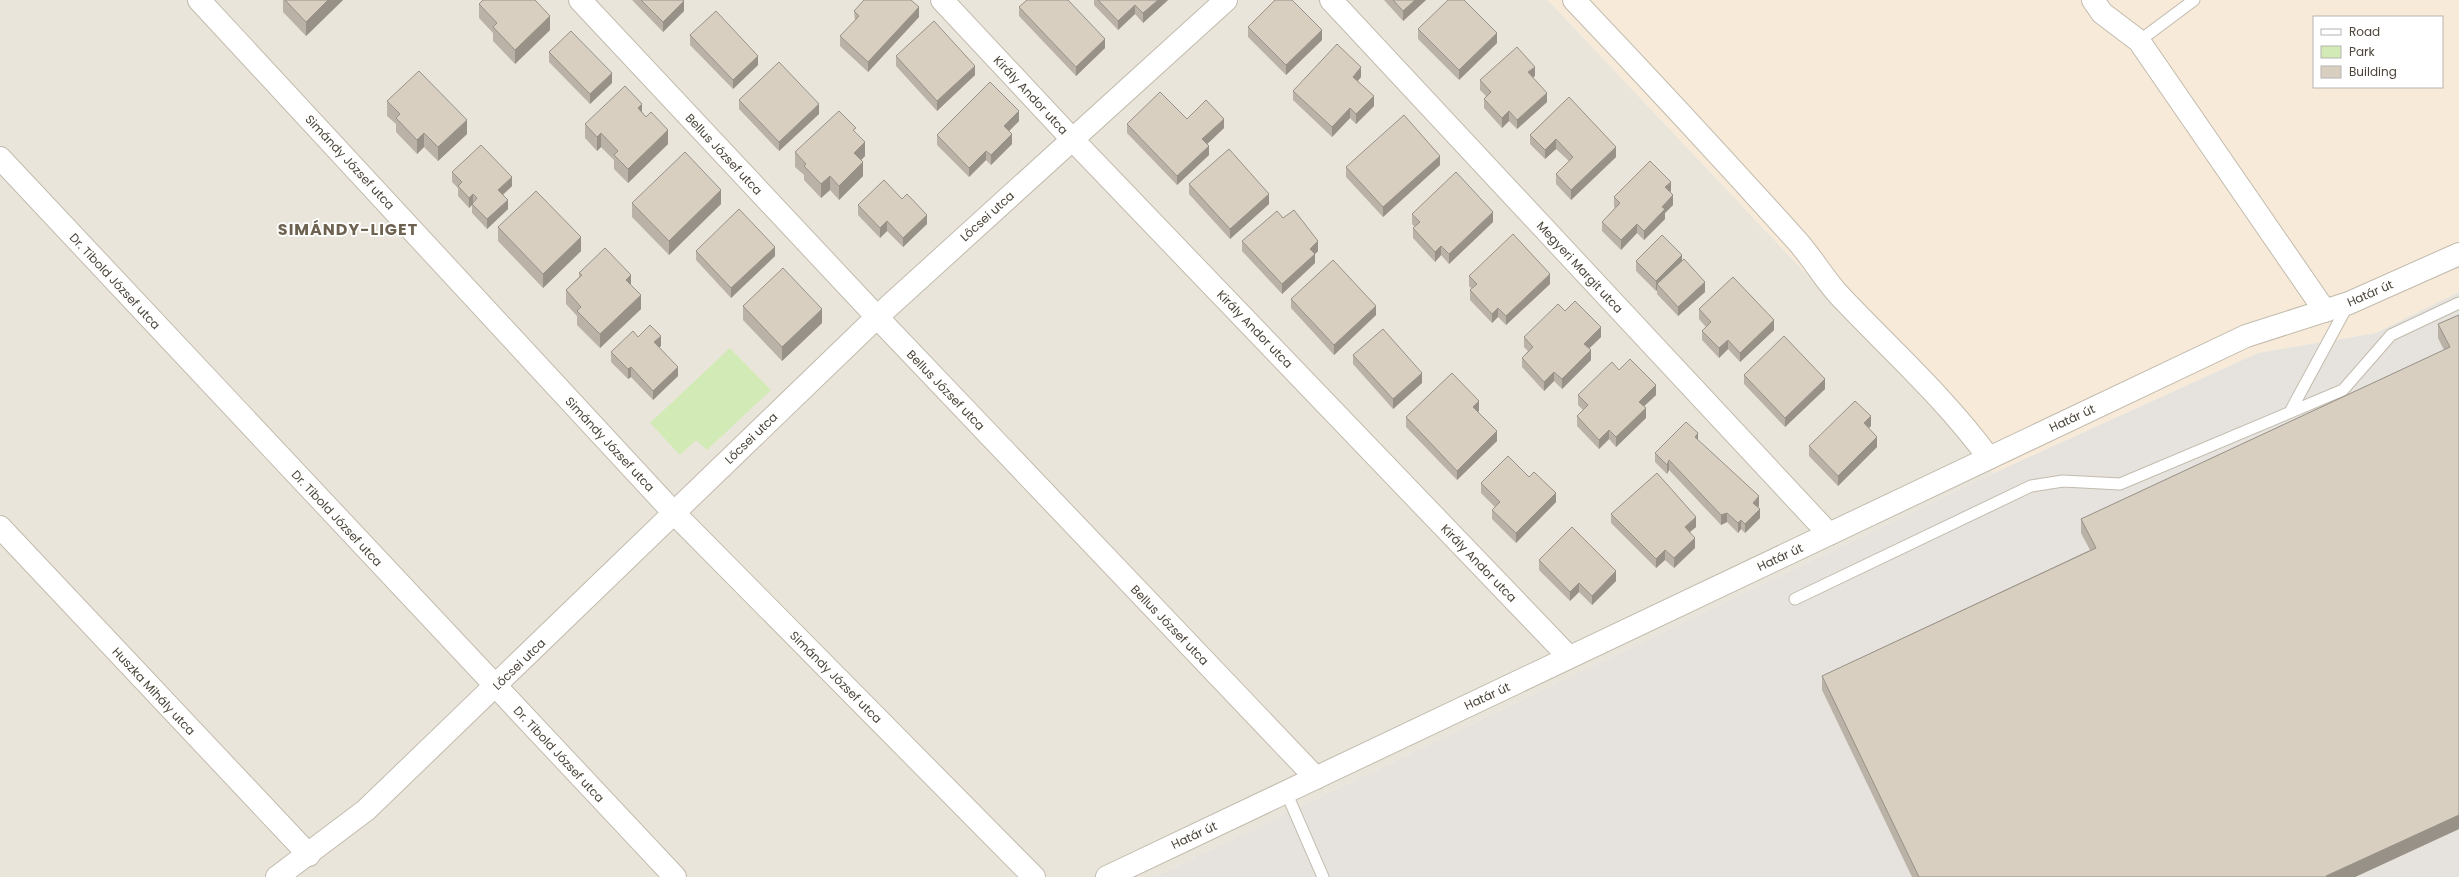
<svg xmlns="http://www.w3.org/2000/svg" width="2459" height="877" viewBox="0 0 2459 877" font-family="Poppins,sans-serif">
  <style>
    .residential { fill: #eae5da }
    .commercial { fill: #f7ead8; fill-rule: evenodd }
    .industrial { fill: #e6e2dd }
    .green { fill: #d2eab5 }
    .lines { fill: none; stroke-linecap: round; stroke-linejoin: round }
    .lane-casing { stroke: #c2bbae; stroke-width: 13 }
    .street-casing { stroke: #c2bbae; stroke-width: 24 }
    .lane { stroke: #fff; stroke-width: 11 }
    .street { stroke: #fff; stroke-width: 22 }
    .wall { fill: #bab2a6 }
    .shaded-wall { fill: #979187 }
    .building { fill: #d8cfc1; stroke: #979187 }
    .labels { text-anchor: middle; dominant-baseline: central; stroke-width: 3.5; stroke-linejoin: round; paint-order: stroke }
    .street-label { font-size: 12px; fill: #4b4439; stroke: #fff }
    .district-label { font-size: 16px; font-weight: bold; letter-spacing: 1px; fill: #6e6250; stroke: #fff }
  </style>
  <rect width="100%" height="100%" fill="#f6f3ec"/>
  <!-- residential -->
  <polygon class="residential" points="0,0 1548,0 1994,473 1154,877 0,877"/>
  <!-- commercial -->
  <path class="commercial" d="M 1548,0 L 2459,0 L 2459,292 L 2376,333 L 2258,353 L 1994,473 ZM 2314,17 L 2442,17 L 2442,87 L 2314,87 Z"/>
  <!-- industrial -->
  <polygon class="industrial" points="2459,292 2459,877 1154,877 1994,473 2258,353 2376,333"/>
  <!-- green -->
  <polygon class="green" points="730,348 771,390 707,450 696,440 680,455 650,423"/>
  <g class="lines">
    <!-- lane casing -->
    <g class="lane-casing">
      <g id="lane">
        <polyline points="2139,41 2194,0"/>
        <polyline points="2290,412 2349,303"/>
        <polyline points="1795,599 2031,486 2063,481 2120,484 2343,390 2391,335 2459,303"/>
        <polyline points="1286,792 1323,877"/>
      </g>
    </g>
    <!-- street casing -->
    <g class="street-casing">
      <g id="street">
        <polyline points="199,0 674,513 1034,877"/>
        <polyline points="580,0 877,317 1316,778"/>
        <polyline points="942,0 1072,139 1569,657"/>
        <polyline points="1331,0 1829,534"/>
        <path d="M 1574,0 C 1650,80 1724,160 1798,242 C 1813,259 1824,279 1840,296 C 1890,349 1945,398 1989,458"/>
        <polyline points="2093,0 2102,13 2139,41 2325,311"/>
        <polyline points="0,158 675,877"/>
        <polyline points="0,527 309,855"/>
        <polyline points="277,877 366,810 877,317 1226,0"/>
        <polyline points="1107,877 2246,336 2349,303 2459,254"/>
      </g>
    </g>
    <!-- lane -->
    <use href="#lane" class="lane"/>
    <!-- street -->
    <use href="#street" class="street"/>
  </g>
  <!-- wall -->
  <g class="wall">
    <polygon points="283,0 343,0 306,36 283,12"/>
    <polygon points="632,0 683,0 684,11 663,32"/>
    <polygon points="1094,0 1168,0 1143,23 1135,14 1118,30 1094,5"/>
    <polygon points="1384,0 1426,0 1403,21"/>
    <polygon points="479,4 550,30 515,64 493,41 493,33 479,18"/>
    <polygon points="1019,7 1105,48 1076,76 1019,16"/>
    <polygon points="854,11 919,17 868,72 840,46 840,36 855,21"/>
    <polygon points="1248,27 1322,40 1286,75 1248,37"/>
    <polygon points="1418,29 1497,43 1459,80 1418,39"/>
    <polygon points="690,35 758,65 733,89 690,45"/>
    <polygon points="549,52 612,83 590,104 549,62"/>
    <polygon points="896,56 975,75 937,111 896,66"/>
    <polygon points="1535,76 1533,77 1547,102 1517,129 1509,121 1502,128 1484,108 1484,99 1486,96 1480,90 1480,80"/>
    <polygon points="1361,77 1358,81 1374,106 1356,124 1350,118 1332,137 1293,100 1293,91"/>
    <polygon points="1569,97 1616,157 1571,200 1556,184 1556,174 1569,161 1556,149 1545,159 1530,144 1530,135"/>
    <polygon points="739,100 819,114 779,151 739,109"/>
    <polygon points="387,101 467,134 438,161 424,147 417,154 396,132 396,124 387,116"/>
    <polygon points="642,112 668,144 628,183 614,169 614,160 601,147 597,151 585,138 585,124"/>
    <polygon points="1019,121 1009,131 1012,144 991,165 986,160 969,177 937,145 937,135"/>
    <polygon points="1127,124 1224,128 1207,144 1209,155 1177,185 1127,133"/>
    <polygon points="856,133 865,156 861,160 863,176 839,200 830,190 821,198 804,180 804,175 795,167 795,152"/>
    <polygon points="1440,165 1383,217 1346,177 1346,167"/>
    <polygon points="452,172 512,186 503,195 508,209 487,229 472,213 472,205 469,208 458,196 458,188 452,182"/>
    <polygon points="1189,184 1269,204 1230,239 1189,194"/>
    <polygon points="1671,191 1670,192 1673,205 1665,213 1665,219 1644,240 1637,233 1621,250 1602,231 1602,222 1615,208 1614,207 1614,197"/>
    <polygon points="632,203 721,204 669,255 632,217"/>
    <polygon points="858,205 927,224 903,247 887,231 880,238 858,215"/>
    <polygon points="1412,214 1493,222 1449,264 1441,255 1435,262 1413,238 1413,228 1415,227 1412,224"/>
    <polygon points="1283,218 1318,251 1315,254 1315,263 1282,294 1242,251 1242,241"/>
    <polygon points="498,227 581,251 543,288 498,241"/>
    <polygon points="696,251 775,256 731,298 696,260"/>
    <polygon points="1682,260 1705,292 1678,316 1657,294 1657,290 1656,291 1636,271 1636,261"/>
    <polygon points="579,273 631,285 641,309 600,348 577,325 577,316 566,304 566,290 579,277"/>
    <polygon points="1469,276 1550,284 1506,325 1498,317 1492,323 1470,300 1470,290 1472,289 1469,286"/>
    <polygon points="1291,299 1376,315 1334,355 1291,308"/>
    <polygon points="743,306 822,323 782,361 743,320"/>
    <polygon points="1699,309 1774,330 1740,362 1728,349 1719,358 1702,340 1702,331 1706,327 1699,319"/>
    <polygon points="1565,311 1601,337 1589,349 1591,360 1562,389 1554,381 1544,391 1522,367 1522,358 1528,351 1524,347 1524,337"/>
    <polygon points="2459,315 2459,829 2355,877 1912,877 1822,690 1822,676 2090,550 2081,533 2081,519 2444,350 2438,338 2438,324"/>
    <polygon points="638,337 661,346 659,347 678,376 653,400 631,377 628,379 611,362 611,352"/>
    <polygon points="1353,355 1422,383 1393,409 1353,364"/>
    <polygon points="1619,370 1656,395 1644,406 1646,418 1616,447 1609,439 1599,449 1577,426 1577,416 1583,410 1578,405 1578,395"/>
    <polygon points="1744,375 1825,389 1785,427 1744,384"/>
    <polygon points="1479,411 1477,412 1497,441 1457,480 1406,427 1406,417"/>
    <polygon points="1871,426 1868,428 1877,447 1838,486 1809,456 1809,446"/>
    <polygon points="1698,440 1759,506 1758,507 1760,518 1745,533 1741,529 1738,533 1727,522 1721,525 1669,470 1667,474 1655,462 1655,453"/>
    <polygon points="1481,483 1556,502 1516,543 1492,519 1492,510 1495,507 1481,493"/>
    <polygon points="1611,514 1696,527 1690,532 1695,548 1674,568 1665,560 1656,568 1611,523"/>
    <polygon points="1539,560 1616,581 1592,605 1579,592 1570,601 1539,570"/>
  </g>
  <!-- shaded-wall -->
  <g class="shaded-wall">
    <polygon points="328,0 343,0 306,36 306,22"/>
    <polygon points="1158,0 1168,0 1143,23 1143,13"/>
    <polygon points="1415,0 1426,0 1403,21 1403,11"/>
    <polygon points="684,1 684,11 663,32 663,22"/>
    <polygon points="1135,5 1135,14 1118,30 1118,21"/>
    <polygon points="919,7 919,17 868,72 868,62"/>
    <polygon points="550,16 550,30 515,64 515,50"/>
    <polygon points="1322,30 1322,40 1286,75 1286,65"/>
    <polygon points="1497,33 1497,43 1459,80 1459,70"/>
    <polygon points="1105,39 1105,48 1076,76 1076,67"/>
    <polygon points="758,56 758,65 733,89 733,80"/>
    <polygon points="975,66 975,75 937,111 937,101"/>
    <polygon points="1361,67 1361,77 1353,86 1353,77"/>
    <polygon points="1535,67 1535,76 1528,81 1528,72"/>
    <polygon points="612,73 612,83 590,104 590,94"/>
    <polygon points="1547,93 1547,102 1517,129 1517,120"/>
    <polygon points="1374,96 1374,106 1356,124 1356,114"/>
    <polygon points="642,104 642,118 638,108"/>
    <polygon points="819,104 819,114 779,151 779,142"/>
    <polygon points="1350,108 1350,118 1332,137 1332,127"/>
    <polygon points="1019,111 1019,121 1004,136 1004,126"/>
    <polygon points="1509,111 1509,121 1502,128 1502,118"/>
    <polygon points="1224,119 1224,128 1202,149 1202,139"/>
    <polygon points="467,120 467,134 438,161 438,147"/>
    <polygon points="668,130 668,144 628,183 628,169"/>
    <polygon points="424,133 424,147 417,154 417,140"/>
    <polygon points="601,133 601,147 597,151 597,137"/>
    <polygon points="1012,134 1012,144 991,165 991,155"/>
    <polygon points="1556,139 1556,149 1545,159 1545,150"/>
    <polygon points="865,142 865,156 854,167 854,153"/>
    <polygon points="1209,146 1209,155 1177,185 1177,176"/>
    <polygon points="1616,147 1616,157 1571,200 1571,190"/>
    <polygon points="986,151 986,160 969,177 969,168"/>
    <polygon points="1440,156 1440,165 1383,217 1383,207"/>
    <polygon points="863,162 863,176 839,200 839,186"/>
    <polygon points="830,176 830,190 821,198 821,184"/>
    <polygon points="512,177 512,186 498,199 498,190"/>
    <polygon points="1671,182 1671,191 1665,197 1665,187"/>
    <polygon points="721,190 721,204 669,255 669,241"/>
    <polygon points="473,194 473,204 469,208 469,198"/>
    <polygon points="1269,194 1269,204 1230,239 1230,229"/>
    <polygon points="1673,195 1673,205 1665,213 1665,219 1644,240 1644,231 1662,207"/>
    <polygon points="508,200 508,209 487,229 487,219"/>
    <polygon points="1493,212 1493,222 1449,264 1449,254"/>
    <polygon points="927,215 927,224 903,247 903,238"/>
    <polygon points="887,221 887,231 880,238 880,228"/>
    <polygon points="1637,224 1637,233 1621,250 1621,240"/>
    <polygon points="581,237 581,251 543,288 543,274"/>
    <polygon points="1318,241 1318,251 1315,254 1315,263 1282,294 1282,284 1310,249"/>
    <polygon points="1441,246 1441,255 1435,262 1435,252"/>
    <polygon points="775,247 775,256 731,298 731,288"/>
    <polygon points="1682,255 1682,265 1657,284 1657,290 1656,291 1656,281"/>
    <polygon points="1550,274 1550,284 1506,325 1506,316"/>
    <polygon points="631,275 631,289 626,280"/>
    <polygon points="1705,282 1705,292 1678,316 1678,307"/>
    <polygon points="641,295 641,309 600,348 600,334"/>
    <polygon points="1376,306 1376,315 1334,355 1334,345"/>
    <polygon points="1498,308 1498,317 1492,323 1492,314"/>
    <polygon points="822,309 822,323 782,361 782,347"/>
    <polygon points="1774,320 1774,330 1740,362 1740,353"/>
    <polygon points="1601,327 1601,337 1584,353 1584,344"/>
    <polygon points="661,336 661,346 654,352 654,342"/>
    <polygon points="1728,340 1728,349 1719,358 1719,348"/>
    <polygon points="1591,350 1591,360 1562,389 1562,379"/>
    <polygon points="631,367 631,377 628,379 628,369"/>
    <polygon points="678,367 678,376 653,400 653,391"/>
    <polygon points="1554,372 1554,381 1544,391 1544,382"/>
    <polygon points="1422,373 1422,383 1393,409 1393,399"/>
    <polygon points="1825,379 1825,389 1785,427 1785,418"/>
    <polygon points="1656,385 1656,395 1639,411 1639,402"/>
    <polygon points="1479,401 1479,411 1473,417 1473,407"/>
    <polygon points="1646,408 1646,418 1616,447 1616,437"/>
    <polygon points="1871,416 1871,426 1864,433 1864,423"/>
    <polygon points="1609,430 1609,439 1599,449 1599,440"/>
    <polygon points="1497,431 1497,441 1457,480 1457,471"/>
    <polygon points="1698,433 1698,443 1695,437"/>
    <polygon points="1877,437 1877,447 1838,486 1838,476"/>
    <polygon points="1669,460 1669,470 1667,474 1667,465"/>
    <polygon points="1556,493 1556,502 1516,543 1516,533"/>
    <polygon points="1759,496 1759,506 1753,512 1753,503"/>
    <polygon points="1760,509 1760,518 1745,533 1745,524"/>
    <polygon points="1727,513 1727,522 1721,525 1721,515"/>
    <polygon points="1696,517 1696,527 1685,536 1685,527"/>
    <polygon points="1741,520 1741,529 1738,533 1738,523"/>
    <polygon points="1695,538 1695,548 1674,568 1674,558"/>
    <polygon points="1665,550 1665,560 1656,568 1656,559"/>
    <polygon points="1616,571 1616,581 1592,605 1592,596"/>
    <polygon points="1579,583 1579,592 1570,601 1570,592"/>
    <polygon points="2459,815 2459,829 2355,877 2326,877 2326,876"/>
  </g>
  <!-- building -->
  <g class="building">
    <polygon points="285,0 328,0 306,22"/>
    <polygon points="483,0 535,0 550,16 515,50 493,27 497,23 479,4"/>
    <polygon points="641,0 683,0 684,1 663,22"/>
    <polygon points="864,0 911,0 919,7 868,62 840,36 859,16 854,11"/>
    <polygon points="1027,0 1068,0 1105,39 1076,67 1019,7"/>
    <polygon points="1098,0 1158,0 1143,13 1135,5 1118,21"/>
    <polygon points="1275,0 1292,0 1322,30 1286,65 1248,27"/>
    <polygon points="1393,0 1415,0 1403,11"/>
    <polygon points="1448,0 1464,0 1497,33 1459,70 1418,29"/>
    <polygon points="716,11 758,56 733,80 690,35"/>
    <polygon points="934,21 975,66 937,101 896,56"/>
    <polygon points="571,31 612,73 590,94 549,52"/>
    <polygon points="1337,44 1361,67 1353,77 1374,96 1356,114 1350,108 1332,127 1293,91"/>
    <polygon points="1517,47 1535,67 1528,72 1547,93 1517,120 1509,111 1502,118 1484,99 1491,92 1480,80"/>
    <polygon points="779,62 819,104 779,142 739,100"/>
    <polygon points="419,71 467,120 438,147 424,133 417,140 396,118 400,114 387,101"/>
    <polygon points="990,82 1019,111 1004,126 1012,134 991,155 986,151 969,168 937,135"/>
    <polygon points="625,86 642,104 638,108 646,117 651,112 668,130 628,169 614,155 618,151 601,133 597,137 585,124"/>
    <polygon points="1160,92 1187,119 1206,100 1224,119 1202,139 1209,146 1177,176 1127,124"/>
    <polygon points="1569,97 1616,147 1571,190 1556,174 1573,157 1556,139 1545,150 1530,135"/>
    <polygon points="839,111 856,128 853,130 865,142 854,153 863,162 839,186 830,176 821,184 804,166 806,164 795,152"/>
    <polygon points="1404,115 1440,156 1383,207 1346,167"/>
    <polygon points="481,145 512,177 498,190 508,200 487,219 472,204 477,198 473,194 469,198 458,186 462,182 452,172"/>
    <polygon points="1229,149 1269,194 1230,229 1189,184"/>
    <polygon points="685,152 721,190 669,241 632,203"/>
    <polygon points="1650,161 1671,182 1665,187 1673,195 1662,207 1665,209 1644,231 1637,224 1621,240 1602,222 1620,203 1614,197"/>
    <polygon points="1456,172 1493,212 1449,254 1441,246 1435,252 1413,228 1420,222 1412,214"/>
    <polygon points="884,180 902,199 907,194 927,215 903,238 887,221 880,228 858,205"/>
    <polygon points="536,191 581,237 543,274 498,227"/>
    <polygon points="739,209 775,247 731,288 696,251"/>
    <polygon points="1294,210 1318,241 1310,249 1315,254 1282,284 1242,241 1277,211 1283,218"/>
    <polygon points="1513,234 1550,274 1506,316 1498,308 1492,314 1470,290 1477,284 1469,276"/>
    <polygon points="1662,235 1682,255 1656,281 1636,261"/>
    <polygon points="605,248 631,275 626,280 641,295 600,334 577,311 581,307 566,290 582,275 579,273"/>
    <polygon points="1684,259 1705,282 1678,307 1657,284"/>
    <polygon points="1333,260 1376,306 1334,345 1291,299"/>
    <polygon points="783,268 822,309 782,347 743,306"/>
    <polygon points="1733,277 1774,320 1740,353 1728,340 1719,348 1702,331 1711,322 1699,309"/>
    <polygon points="1575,301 1601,327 1584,344 1591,350 1562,379 1554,372 1544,382 1522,358 1533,347 1524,337 1558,304 1565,311"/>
    <polygon points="2459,315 2459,815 2326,876 2327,877 1919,877 1822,676 2096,548 2081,519 2450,347 2438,324"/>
    <polygon points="650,325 661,336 654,342 678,367 653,391 631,367 628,369 611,352 633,331 638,337"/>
    <polygon points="1383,329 1422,373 1393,399 1353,355"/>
    <polygon points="1784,336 1825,379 1785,418 1744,375"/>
    <polygon points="1630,359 1656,385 1639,402 1646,408 1616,437 1609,430 1599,440 1577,416 1588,405 1578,395 1612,362 1619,370"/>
    <polygon points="1452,373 1479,401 1473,407 1497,431 1457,471 1406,417"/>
    <polygon points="1855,401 1871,416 1864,423 1877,437 1838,476 1809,446"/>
    <polygon points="1686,422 1698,433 1695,437 1759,496 1753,503 1760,509 1745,524 1741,520 1738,523 1727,513 1721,515 1669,460 1667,465 1655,453"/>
    <polygon points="1508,456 1529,477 1534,472 1556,493 1516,533 1492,510 1500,502 1481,483"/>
    <polygon points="1657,473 1696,517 1685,527 1695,538 1674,558 1665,550 1656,559 1611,514"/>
    <polygon points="1572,527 1616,571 1592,596 1579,583 1570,592 1539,560"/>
  </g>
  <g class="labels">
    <!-- street labels -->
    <g class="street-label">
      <text transform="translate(1031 95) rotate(47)">Király Andor utca</text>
      <text transform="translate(724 154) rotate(47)">Bellus József utca</text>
      <text transform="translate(350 162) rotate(47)">Simándy József utca</text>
      <text transform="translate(987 216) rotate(-42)">Lőcsei utca</text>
      <text transform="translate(1580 267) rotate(47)">Megyeri Margit utca</text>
      <text transform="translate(115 281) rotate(47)">Dr. Tibold József utca</text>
      <text transform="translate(2370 293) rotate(-23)">Határ út</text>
      <text transform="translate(1255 329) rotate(46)">Király Andor utca</text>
      <text transform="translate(946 390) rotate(46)">Bellus József utca</text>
      <text transform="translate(2072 418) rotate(-25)">Határ út</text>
      <text transform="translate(751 438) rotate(-44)">Lőcsei utca</text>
      <text transform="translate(610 444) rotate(47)">Simándy József utca</text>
      <text transform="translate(337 518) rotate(47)">Dr. Tibold József utca</text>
      <text transform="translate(1780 557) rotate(-25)">Határ út</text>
      <text transform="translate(1479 563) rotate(46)">Király Andor utca</text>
      <text transform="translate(1170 625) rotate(46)">Bellus József utca</text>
      <text transform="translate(519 664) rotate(-44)">Lőcsei utca</text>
      <text transform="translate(836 677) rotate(45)">Simándy József utca</text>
      <text transform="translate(154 691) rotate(47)">Huszka Mihály utca</text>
      <text transform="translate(1487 696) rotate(-25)">Határ út</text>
      <text transform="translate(559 754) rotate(47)">Dr. Tibold József utca</text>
      <text transform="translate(1194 835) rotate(-25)">Határ út</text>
    </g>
    <!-- district labels -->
    <g class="district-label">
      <text x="348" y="229">SIMÁNDY-LIGET</text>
    </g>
  </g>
  <!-- legend -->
  <rect x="2313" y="16" width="130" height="72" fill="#ffffff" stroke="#b7b4b0"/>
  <rect x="2321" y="29" width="20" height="6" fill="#ffffff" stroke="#b7b4b0"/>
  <text x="2349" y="36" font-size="12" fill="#4b4439">Road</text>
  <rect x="2321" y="46" width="20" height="12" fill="#d2eab5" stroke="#b7b4b0"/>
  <text x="2349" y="56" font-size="12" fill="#4b4439">Park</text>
  <rect x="2321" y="66" width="20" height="12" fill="#d8cfc1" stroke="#b7b4b0"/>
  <text x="2349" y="76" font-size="12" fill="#4b4439">Building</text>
</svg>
